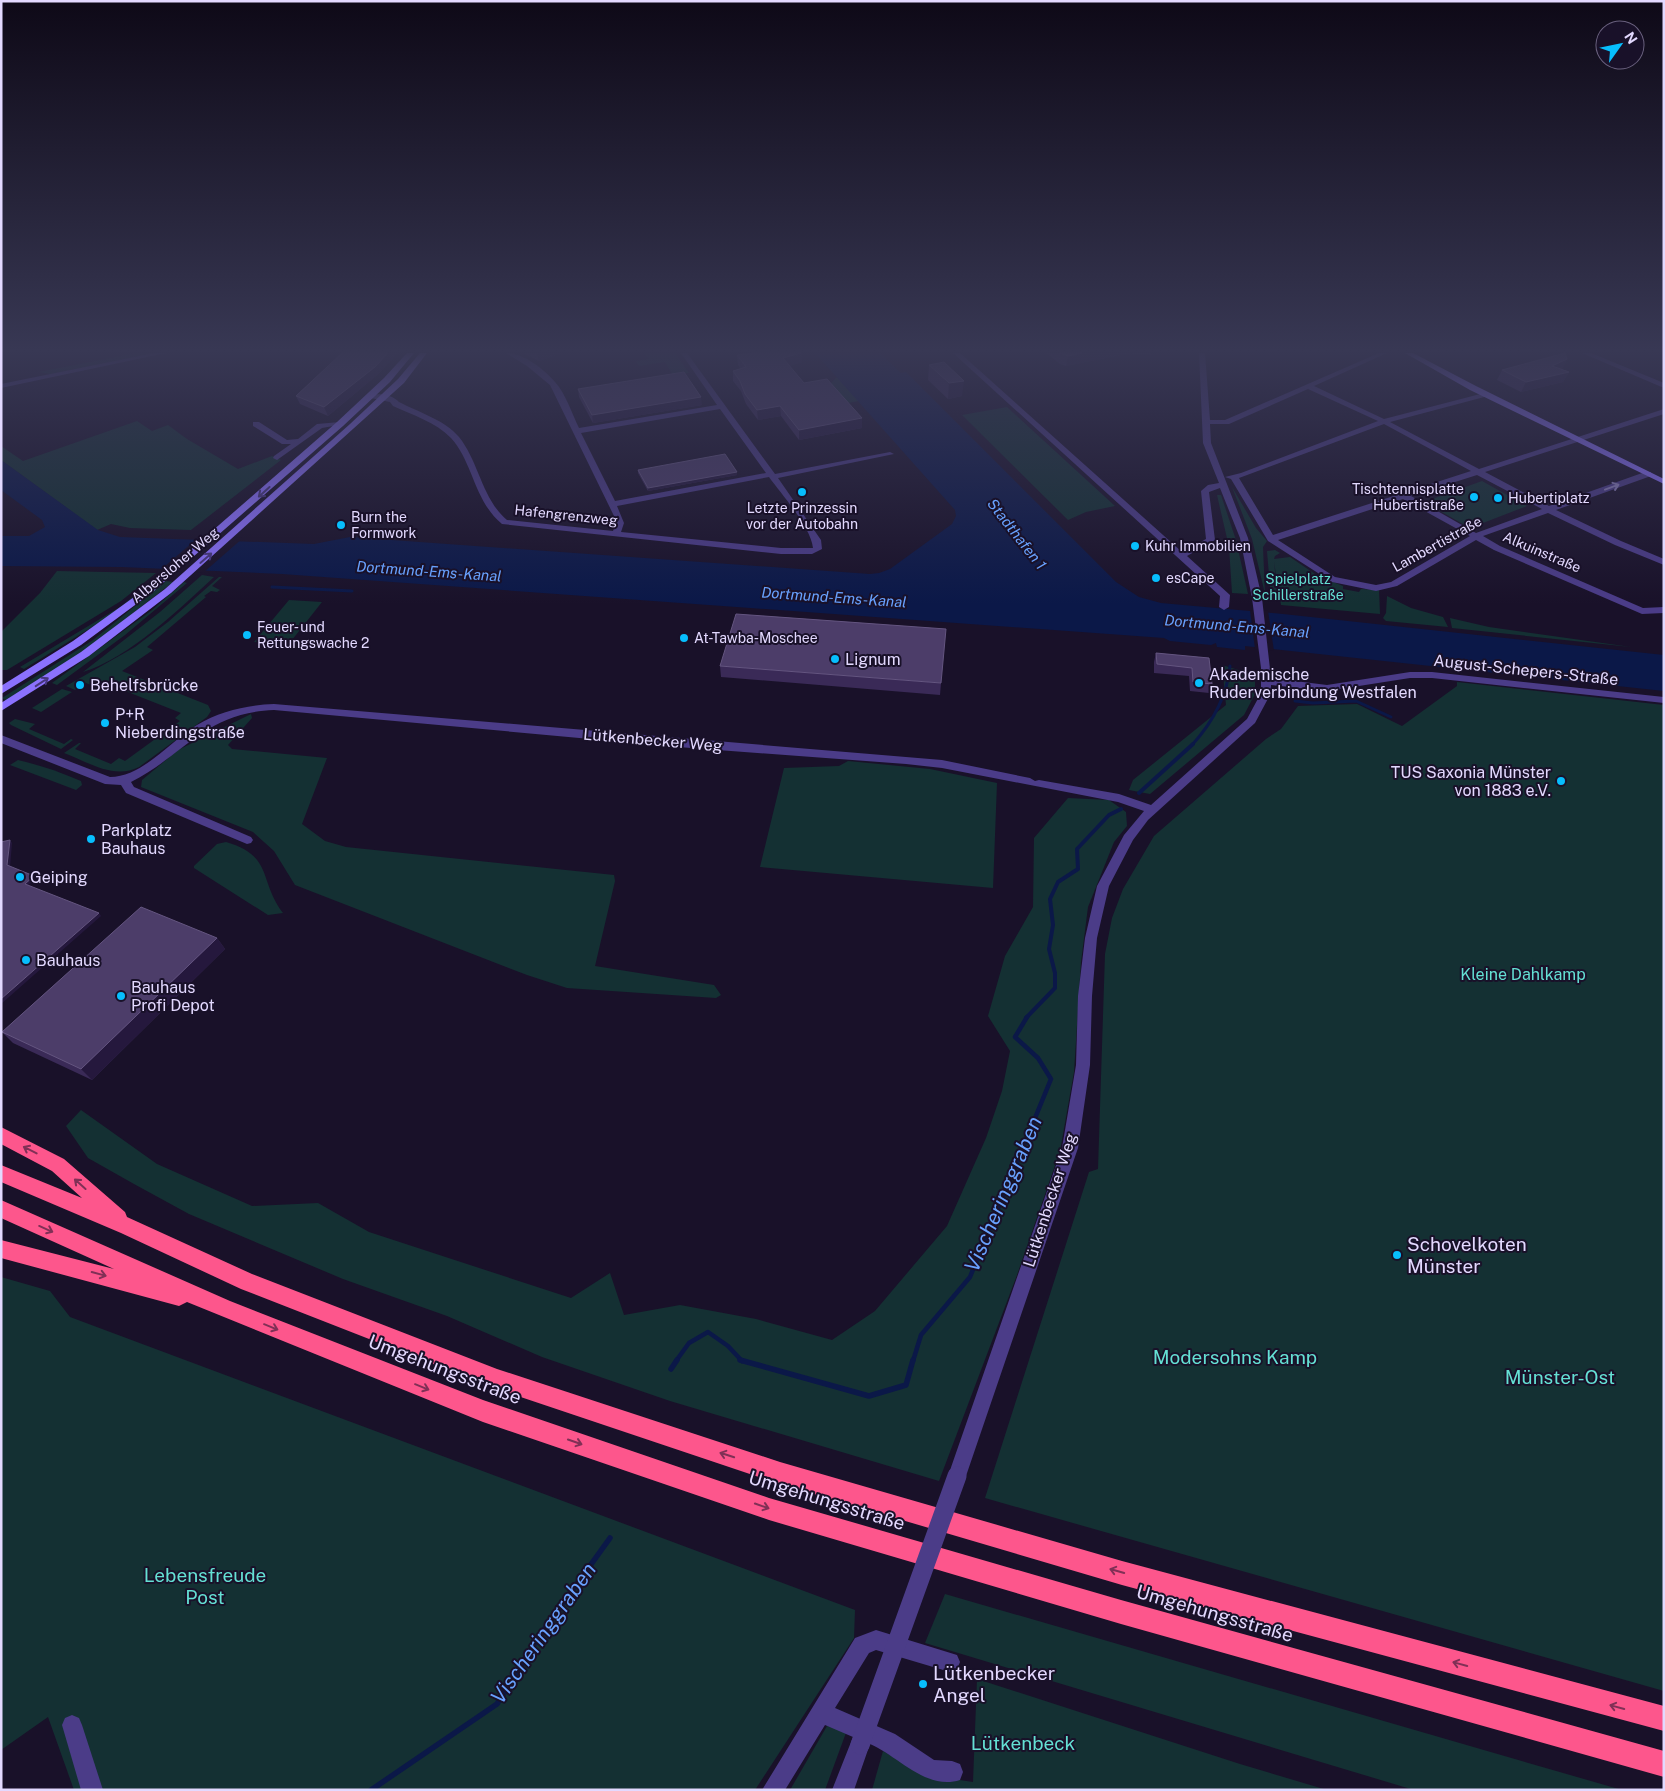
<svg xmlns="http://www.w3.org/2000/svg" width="1665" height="1791" viewBox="0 0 1665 1791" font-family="'Public Sans',sans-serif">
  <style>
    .green { fill: #143033 }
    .water { fill: #0b1848 }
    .pier { fill: #191129 }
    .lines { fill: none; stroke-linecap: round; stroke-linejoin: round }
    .stream-far3 { stroke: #0b1848; stroke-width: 3 }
    .stream-far2 { stroke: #0b1848; stroke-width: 4 }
    .stream-far1 { stroke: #0b1848; stroke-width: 4.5 }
    .stream { stroke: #0b1848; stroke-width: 5.5 }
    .street { fill: #4b3c88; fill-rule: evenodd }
    .secondary { fill: #8b71fe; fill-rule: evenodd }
    .highway { fill: #fd568c; fill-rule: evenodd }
    .street-bridge { stroke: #4b3c88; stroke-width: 19 }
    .wall { fill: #3a2a57 }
    .shaded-wall { fill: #25183d }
    .building { fill: #4c3d69; stroke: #645580 }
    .oneway { stroke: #8f83be }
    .oneway2 { stroke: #47377e }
    .oneway3 { stroke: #803056 }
    .poi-dot { fill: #07befd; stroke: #191129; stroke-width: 2 }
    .labels { text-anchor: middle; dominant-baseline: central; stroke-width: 4; stroke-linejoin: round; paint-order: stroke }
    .far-poi-label { font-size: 14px; fill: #e3d9ff; stroke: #191129; text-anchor: start }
    .far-street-label { font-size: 14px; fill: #e3d9ff; stroke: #191129 }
    .far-park-label { font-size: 14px; fill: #64e0d4; stroke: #191129 }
    .far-water-label { font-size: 15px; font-style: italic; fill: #68a1fe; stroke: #191129 }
    .poi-label { font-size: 16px; fill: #e3d9ff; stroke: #191129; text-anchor: start }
    .street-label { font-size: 16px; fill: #e3d9ff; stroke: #191129 }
    .park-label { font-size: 16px; fill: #64e0d4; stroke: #191129 }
    .near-poi-label { font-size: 19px; fill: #e3d9ff; stroke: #191129; text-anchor: start }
    .near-park-label { font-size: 19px; fill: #64e0d4; stroke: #191129 }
    .near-street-label { font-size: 19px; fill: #e3d9ff; stroke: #191129 }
    .near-water-label { font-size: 21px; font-style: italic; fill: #68a1fe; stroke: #191129 }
  </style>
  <rect width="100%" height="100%" fill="#191129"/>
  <!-- green -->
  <g class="green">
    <polygon points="136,353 155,353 50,374 39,372"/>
    <polygon points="645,353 675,353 689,373 672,374 665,362 639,366 636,361 648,359"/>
    <polygon points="837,377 859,401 804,411"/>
    <polygon points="1007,407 1115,506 1086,512 1068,520 962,415"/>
    <polygon points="137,421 152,431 168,425 187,439 238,469 272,456 281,460 191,530 130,528 111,524 97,530 1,460 1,446 23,461"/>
    <polygon points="1482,481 1527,506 1470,528 1424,502"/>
    <polygon points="1232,487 1256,528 1267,541 1263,547 1265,594 1252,539"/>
    <polygon points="1217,495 1221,495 1236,540 1248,594 1232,593 1229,547"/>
    <polygon points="1275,550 1280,553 1275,556 1274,559 1290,557 1318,576 1343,586 1343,589 1359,592 1361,589 1379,590 1380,614 1281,605 1274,562 1278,599 1271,600 1267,551"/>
    <polygon points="57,571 156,573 121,601 7,670 1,670 1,632 40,593"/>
    <path d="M 202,575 L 214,577 C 179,609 129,658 83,672 L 160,612 Z"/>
    <path d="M 219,577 L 222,577 L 212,586 L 220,590 L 217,592 L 211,591 L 204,596 L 206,597 L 147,647 L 153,650 L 122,671 L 208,705 L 211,711 L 207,717 L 139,767 C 114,780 88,762 64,753 L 79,743 L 81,743 L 75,749 L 111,764 L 119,758 L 125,761 L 180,721 L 175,718 L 181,713 L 100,681 L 93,686 L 86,683 L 75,690 L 66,686 L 135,647 L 168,622 Z"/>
    <polygon points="153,581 157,581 115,613 24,669 20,667 120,607"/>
    <polygon points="166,581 173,582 92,645 7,701 2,698 93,640"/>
    <polygon points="184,582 187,583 125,635 57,685 52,683 152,610"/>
    <polygon points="1387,596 1411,608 1443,617 1448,627 1386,621 1383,618 1386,613"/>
    <polygon points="289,600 322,602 288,645 254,642"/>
    <polygon points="1450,618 1489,627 1631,647 1452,628"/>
    <polygon points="1222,665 1255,675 1255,694 1244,715 1150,794 1129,790 1133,780 1226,705"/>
    <polygon points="1457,682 1664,705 1664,1691 985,1498 1089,1172 1098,1169 1105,954 1112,918 1123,889 1154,836 1266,739 1281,729 1298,706 1357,704 1402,726 1457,686"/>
    <polygon points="62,689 72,692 41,712 32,708"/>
    <polygon points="251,714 252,718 228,745 232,749 327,758 302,824 325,841 346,847 614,875 615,881 595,966 714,985 721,995 716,998 567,988 527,975 295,885 274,851 253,832 141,787 142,780 178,750"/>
    <polygon points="15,719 35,724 29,729 64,744 71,739 73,740 61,749 11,725 9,723"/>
    <path d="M 18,760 C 40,765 60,772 81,781 L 82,785 L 76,790 L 10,765 Z"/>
    <polygon points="848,761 930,769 997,783 993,888 760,867 784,768 839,766"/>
    <polygon points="1068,798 1109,800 1126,812 1127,826 1114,842 1088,907 1081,962 1074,1072 1060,1151 1017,1275 939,1481 670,1401 542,1357 447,1316 343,1279 189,1214 134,1184 88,1158 66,1126 81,1110 157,1164 252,1206 318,1203 369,1232 571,1298 610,1273 624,1315 680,1305 756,1319 832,1340 875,1311 947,1226 986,1138 1002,1091 1010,1051 988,1016 1005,956 1033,907 1034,838"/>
    <path d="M 226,842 C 274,856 258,880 283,913 L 268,915 L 194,868 L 194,866 L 217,844 Z"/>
    <polygon points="1,1277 50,1291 70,1317 855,1610 854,1638 755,1790 74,1790 48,1717 1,1750"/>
    <polygon points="945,1594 1622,1790 1414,1790 925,1643"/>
    <polygon points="977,1679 1240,1764 1327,1790 872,1790 883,1751 926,1775 973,1782"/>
    <polygon points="827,1726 847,1730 825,1790 790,1790"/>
  </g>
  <!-- water -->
  <polygon class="water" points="815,353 880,353 901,373 906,372 1116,582 1139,597 1161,603 1283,614 1664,655 1664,691 1245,646 1245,650 1217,647 1216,643 1211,645 1170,641 1164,638 282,574 121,567 1,566 1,536 29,536 45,527 42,520 1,490 1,460 98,530 120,537 314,544 350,537 870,574 879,573 890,569 952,524 956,516 955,510"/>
  <!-- pier -->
  <g class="pier">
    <polygon points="199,537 243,538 203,573 159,571"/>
    <polygon points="1250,610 1268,611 1274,651 1255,649"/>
  </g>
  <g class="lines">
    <!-- stream-far3 -->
    <g class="stream-far3">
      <polyline points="272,587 352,591"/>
      <polyline points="1295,701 1313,703 1356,701 1391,717"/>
      <path d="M 1192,745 C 1213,722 1227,697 1230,666"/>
    </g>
    <!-- stream-far2 -->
    <g class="stream-far2">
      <polyline points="1139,793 1193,744"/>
      <polyline points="1026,1018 1055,988 1055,973 1049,949 1053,925 1050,899 1058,882 1078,869 1077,849 1109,815 1121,809"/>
    </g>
    <!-- stream-far1 -->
    <g class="stream-far1">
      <polyline points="676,1361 689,1343 708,1332 728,1346 742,1361"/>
      <polyline points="913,1361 921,1335 970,1277 1051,1079 1038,1058 1015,1037 1027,1017"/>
    </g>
    <!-- stream -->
    <g class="stream">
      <polyline points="740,1360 869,1396 906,1385 913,1360"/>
      <polyline points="671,1369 677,1360"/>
      <polyline points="371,1790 497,1704 538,1638 610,1538"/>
    </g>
    <!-- street -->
    <g class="street">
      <polygon points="154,353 166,353 1,388 1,384"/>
      <path d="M 506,353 C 523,353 544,369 555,382 C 566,394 572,414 579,428 L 717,405 L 681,353 L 687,353 L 775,474 L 890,452 L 894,454 L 778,478 L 821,540 L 822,549 L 812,554 L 781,554 L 502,524 C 474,501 473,462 451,438 C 436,422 412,415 393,406 L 390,402 L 366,397 C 375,392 392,394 399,402 C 418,412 445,420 459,437 C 479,462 482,499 507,520 L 613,531 L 616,523 L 614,516 L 550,385 L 527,366 ZM 720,409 L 766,473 L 615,501 L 581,433 ZM 769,477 C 782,495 811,527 813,548 L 781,548 L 621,532 L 624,523 L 617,506 Z"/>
      <path d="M 953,353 L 960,353 L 1182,552 L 1206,539 L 1201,491 L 1208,485 L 1219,483 L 1203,443 L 1199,353 L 1205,353 L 1210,420 L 1225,420 L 1379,353 L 1387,353 L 1314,386 L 1384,419 L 1488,392 L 1488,396 L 1390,422 L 1479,469 L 1664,409 L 1664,414 L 1485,472 L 1549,506 L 1645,472 L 1651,472 L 1651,476 L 1556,510 L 1621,541 L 1664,559 L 1664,565 L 1615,545 L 1548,513 L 1483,536 L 1500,546 L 1643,608 L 1664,607 L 1664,613 L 1642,614 L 1494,550 L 1476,540 L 1397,586 L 1376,591 L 1332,582 L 1268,541 L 1231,479 L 1225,477 L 1241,473 L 1378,421 L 1308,389 L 1229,424 L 1210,424 L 1211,443 L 1248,538 L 1262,598 L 1271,678 L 1327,685 L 1410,672 L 1432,672 L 1664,697 L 1664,703 L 1432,678 L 1410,678 L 1327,691 L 1271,685 L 1271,693 L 1255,723 L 1148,820 L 1133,840 L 1109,886 L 1097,938 L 1092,996 L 1090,1065 L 1078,1148 L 966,1476 L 964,1483 L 957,1485 L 950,1483 L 948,1476 L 1062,1148 L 1076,1065 L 1078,996 L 1085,938 L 1097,886 L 1124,835 L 1144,811 L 1118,802 L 942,768 L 906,764 L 678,747 L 274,710 C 204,713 186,754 131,782 L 134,787 L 251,837 L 253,840 L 251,843 L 247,844 L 126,793 L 121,785 L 105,784 L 1,743 L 1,735 L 110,777 C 143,777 170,741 197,725 C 220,711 247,705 274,704 L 942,760 L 1030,778 L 1035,781 L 1039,780 L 1119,794 L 1151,805 L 1247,719 L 1261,693 L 1261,668 L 1252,598 L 1240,538 L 1220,488 L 1209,492 L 1215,540 L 1187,556 L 1230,595 L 1229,607 L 1224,610 L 1219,607 L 1220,596 ZM 1384,424 L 1471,471 L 1273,535 L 1239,478 ZM 1477,475 L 1542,509 L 1476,533 L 1411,496 ZM 1403,499 L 1470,536 L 1391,582 L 1376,585 L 1335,577 L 1278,540 Z"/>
      <polygon points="1582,353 1591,353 1664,383 1664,388"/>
      <polygon points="253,422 259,422 287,440 298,439 317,424 340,422 344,424 322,428 277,460 273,458 274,456 291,444 282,444 253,426"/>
      <path d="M 876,1630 L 957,1655 L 960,1662 L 957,1669 L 950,1672 L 876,1650 L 869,1653 L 835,1708 L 895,1734 L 934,1760 L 952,1761 L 960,1764 L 963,1772 L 960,1780 C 927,1791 898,1756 870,1744 L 854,1790 L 832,1790 L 853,1737 L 825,1725 L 785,1790 L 762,1790 L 855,1638 Z"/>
      <polygon points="72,1715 79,1718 82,1725 103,1790 81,1790 62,1725 65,1718"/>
    </g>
    <!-- secondary -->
    <g class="secondary">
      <polygon points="407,353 414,353 390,382 343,426 154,591 81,645 1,694 1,686 73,641 148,587 337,422 384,378"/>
      <polygon points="420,353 427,353 404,383 171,593 89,656 1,711 1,703 81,652 165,589 350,424 398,379"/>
      <polygon points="1405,353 1413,353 1476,386 1664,479 1664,484 1470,390"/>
    </g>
    <!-- highway -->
    <g class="highway">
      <polygon points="1,1127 64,1159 125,1212 127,1217 252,1274 497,1369 780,1462 1122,1561 1664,1706 1664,1731 1122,1585 780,1484 497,1389 241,1289 121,1233 1,1182 1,1165 82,1198 52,1171 1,1144"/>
      <polygon points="1,1200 230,1301 483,1400 769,1498 1121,1600 1664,1751 1664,1777 1121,1624 769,1520 483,1422 187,1302 179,1306 1,1258 1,1240 114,1269 1,1218"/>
    </g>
    <!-- street-bridge -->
    <polyline class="street-bridge" points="860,1745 957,1476"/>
  </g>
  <!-- wall -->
  <g class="wall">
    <polygon points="342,353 398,353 377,375 328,416 300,404 296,396"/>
    <polygon points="523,353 561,353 539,361"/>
    <polygon points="1046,353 1151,353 1151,355 1131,353 1066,366 1060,364"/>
    <polygon points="737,355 802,362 789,366 804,383 862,428 799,440 781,416 758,420 746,404 741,391 733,381 733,371 741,369 738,365"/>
    <polygon points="1567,359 1562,369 1569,372 1563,382 1521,392 1497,380 1502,370"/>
    <polygon points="929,365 962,396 948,399 928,380"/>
    <polygon points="578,389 702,405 593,423 579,397"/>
    <polygon points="638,470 737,472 737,475 648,491 638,473"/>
    <polygon points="1156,653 1209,658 1212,684 1209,693 1190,691 1189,676 1154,673 1154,662"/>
    <polygon points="720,666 941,683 940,695 721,677"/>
    <polygon points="217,938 225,949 92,1080 13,1043 2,1032"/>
  </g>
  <!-- shaded-wall -->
  <g class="shaded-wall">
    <polygon points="388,353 398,353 377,375 328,416 324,407"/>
    <polygon points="537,353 561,353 539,361"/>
    <polygon points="802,353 802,362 783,368 783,358"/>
    <polygon points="1082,353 1131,353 1066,366 1068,356"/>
    <polygon points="1567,359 1562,370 1552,366"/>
    <polygon points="1569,372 1563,382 1521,392 1526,382"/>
    <polygon points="964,381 962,396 948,399 949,383"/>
    <polygon points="701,397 702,405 593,423 592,415"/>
    <polygon points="780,406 781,416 758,420 757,410"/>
    <polygon points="862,418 862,428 799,440 799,430"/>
    <polygon points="737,472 737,475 648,491 648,488"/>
    <polygon points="10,840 12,843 10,868 7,865"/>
    <polygon points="34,876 36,879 27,886 25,884"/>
    <polygon points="99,913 101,916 1,1004 1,999"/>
    <polygon points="217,938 225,949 92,1080 81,1069"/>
  </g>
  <!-- building -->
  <g class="building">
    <polygon points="342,353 388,353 375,367 324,407 296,396"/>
    <polygon points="753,353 801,353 783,358 804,383 827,379 862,418 799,430 780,406 757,410 745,394 740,381 733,371 746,367 737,355"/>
    <polygon points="1060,353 1082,353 1068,356"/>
    <polygon points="1565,353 1567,359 1552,366 1569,372 1526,382 1502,370"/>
    <polygon points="944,362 964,381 949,383 929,365"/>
    <polygon points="684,372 701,397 592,415 578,389"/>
    <polygon points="725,454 737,472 648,488 638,470"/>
    <polygon points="736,614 946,629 941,683 720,666"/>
    <polygon points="1156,653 1209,658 1212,684 1193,682 1192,668 1157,664"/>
    <polygon points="10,840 7,865 34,876 25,884 99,913 1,999 1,842"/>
    <polygon points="141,907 217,938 81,1069 2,1032"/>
  </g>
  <!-- one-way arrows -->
  <defs><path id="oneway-shaft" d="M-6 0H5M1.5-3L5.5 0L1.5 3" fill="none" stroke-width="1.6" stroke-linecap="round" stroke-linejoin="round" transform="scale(1.25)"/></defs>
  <use class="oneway" href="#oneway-shaft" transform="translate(1612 487) rotate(-20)"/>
  <g class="oneway2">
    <use href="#oneway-shaft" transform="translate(264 492) rotate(138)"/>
    <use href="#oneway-shaft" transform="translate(206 558) rotate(-41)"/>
    <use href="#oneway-shaft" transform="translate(42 682) rotate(-33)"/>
  </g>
  <g class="oneway3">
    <use href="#oneway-shaft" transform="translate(30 1150) rotate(-153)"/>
    <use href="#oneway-shaft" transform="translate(80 1184) rotate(-138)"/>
    <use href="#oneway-shaft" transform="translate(46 1229) rotate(24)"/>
    <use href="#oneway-shaft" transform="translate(99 1274) rotate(15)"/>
    <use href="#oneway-shaft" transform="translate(271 1327) rotate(22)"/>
    <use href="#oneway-shaft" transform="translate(422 1387) rotate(22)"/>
    <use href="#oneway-shaft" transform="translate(575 1442) rotate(19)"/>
    <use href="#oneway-shaft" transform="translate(727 1455) rotate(-162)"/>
    <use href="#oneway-shaft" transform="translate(762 1506) rotate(19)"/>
    <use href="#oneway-shaft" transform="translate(1117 1571) rotate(-164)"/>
    <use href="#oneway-shaft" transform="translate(1460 1664) rotate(-165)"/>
    <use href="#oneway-shaft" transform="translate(1617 1707) rotate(-165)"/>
  </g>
  <!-- sky -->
  <linearGradient id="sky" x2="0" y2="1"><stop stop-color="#0e0917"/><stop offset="0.58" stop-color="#383854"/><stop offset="1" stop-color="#383854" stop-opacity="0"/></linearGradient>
  <rect width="1665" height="604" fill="url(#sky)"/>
  <!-- markers -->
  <g class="poi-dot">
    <circle cx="802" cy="492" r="5"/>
    <circle cx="1474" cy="497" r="5"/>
    <circle cx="1498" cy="498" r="5"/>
    <circle cx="341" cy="525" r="5"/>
    <circle cx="1135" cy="546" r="5"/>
    <circle cx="1156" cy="578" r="5"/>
    <circle cx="247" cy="635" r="5"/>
    <circle cx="684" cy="638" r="5"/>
    <circle cx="835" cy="659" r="5"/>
    <circle cx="1199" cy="683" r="5"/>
    <circle cx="80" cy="685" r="5"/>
    <circle cx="105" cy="723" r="5"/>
    <circle cx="1561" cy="781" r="5"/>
    <circle cx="91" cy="839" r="5"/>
    <circle cx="20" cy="877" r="5"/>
    <circle cx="26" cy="960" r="5"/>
    <circle cx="121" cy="996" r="5"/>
    <circle cx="1397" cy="1255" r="5"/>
    <circle cx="923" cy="1684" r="5"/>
  </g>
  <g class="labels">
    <!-- far-poi labels -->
    <g class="far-poi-label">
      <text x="1464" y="489" text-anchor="end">Tischtennisplatte<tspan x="1464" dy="16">Hubertistraße</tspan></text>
      <text x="1508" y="498">Hubertiplatz</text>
      <text x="802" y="508" text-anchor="middle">Letzte Prinzessin<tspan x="802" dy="16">vor der Autobahn</tspan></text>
      <text x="351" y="517">Burn the<tspan x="351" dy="16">Formwork</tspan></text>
      <text x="1145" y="546">Kuhr Immobilien</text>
      <text x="1166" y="578">esCape</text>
      <text x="257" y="627">Feuer- und<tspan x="257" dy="16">Rettungswache 2</tspan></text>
      <text x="694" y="638">At-Tawba-Moschee</text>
    </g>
    <!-- far-street labels -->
    <g class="far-street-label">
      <text transform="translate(566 515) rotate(6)">Hafengrenzweg</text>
      <text transform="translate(1437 544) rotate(-29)">Lambertistraße</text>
      <text transform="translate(1542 552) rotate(23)">Alkuinstraße</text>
      <text transform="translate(175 565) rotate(-40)">Albersloher Weg</text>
    </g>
    <!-- far-park labels -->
    <g class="far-park-label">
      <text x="1298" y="579">Spielplatz<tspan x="1298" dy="16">Schillerstraße</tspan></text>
    </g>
    <!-- far-water labels -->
    <g class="far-water-label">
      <text transform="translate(1017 534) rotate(52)">Stadthafen 1</text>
      <text transform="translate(429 571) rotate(4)">Dortmund-Ems-Kanal</text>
      <text transform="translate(834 597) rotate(4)">Dortmund-Ems-Kanal</text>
      <text transform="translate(1237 626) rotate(5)">Dortmund-Ems-Kanal</text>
    </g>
    <!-- poi labels -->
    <g class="poi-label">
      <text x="845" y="659">Lignum</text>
      <text x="1209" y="674">Akademische<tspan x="1209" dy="18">Ruderverbindung Westfalen</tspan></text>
      <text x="90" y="685">Behelfsbrücke</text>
      <text x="115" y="714">P+R<tspan x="115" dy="18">Nieberdingstraße</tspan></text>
      <text x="1551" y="772" text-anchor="end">TUS Saxonia Münster<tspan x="1551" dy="18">von 1883 e.V.</tspan></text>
      <text x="101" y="830">Parkplatz<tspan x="101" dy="18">Bauhaus</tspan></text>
      <text x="30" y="877">Geiping</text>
      <text x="36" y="960">Bauhaus</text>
      <text x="131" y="987">Bauhaus<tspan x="131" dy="18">Profi Depot</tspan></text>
    </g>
    <!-- street labels -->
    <g class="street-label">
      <text transform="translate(1526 670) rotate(6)">August-Schepers-Straße</text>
      <text transform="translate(653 740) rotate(5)">Lütkenbecker Weg</text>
      <text transform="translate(1050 1200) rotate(-72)">Lütkenbecker Weg</text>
    </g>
    <!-- park labels -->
    <g class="park-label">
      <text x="1523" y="974">Kleine Dahlkamp</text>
    </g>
    <!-- near-poi labels -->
    <g class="near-poi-label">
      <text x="1407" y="1244">Schovelkoten<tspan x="1407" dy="22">Münster</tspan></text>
      <text x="933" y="1673">Lütkenbecker<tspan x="933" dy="22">Angel</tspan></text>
    </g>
    <!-- near-park labels -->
    <g class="near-park-label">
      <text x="1235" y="1357">Modersohns Kamp</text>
      <text x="1560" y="1377">Münster-Ost</text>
      <text x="205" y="1575">Lebensfreude<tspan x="205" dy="22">Post</tspan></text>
      <text x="1023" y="1743">Lütkenbeck</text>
    </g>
    <!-- near-street labels -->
    <g class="near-street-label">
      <text transform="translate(445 1369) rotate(21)">Umgehungsstraße</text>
      <text transform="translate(827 1500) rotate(17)">Umgehungsstraße</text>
      <text transform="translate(1215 1613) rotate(16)">Umgehungsstraße</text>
    </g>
    <!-- near-water labels -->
    <g class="near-water-label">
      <text transform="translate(1003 1194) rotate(-67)">Vischeringgraben</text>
      <text transform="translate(543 1633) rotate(-55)">Vischeringgraben</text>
    </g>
  </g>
  <!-- border -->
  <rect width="1665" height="1791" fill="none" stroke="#e3d9ff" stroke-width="5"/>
  <!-- north arrow -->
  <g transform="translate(1620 45) rotate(57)"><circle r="24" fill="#191129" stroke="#6a617f"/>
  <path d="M0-4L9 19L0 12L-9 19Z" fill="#07befd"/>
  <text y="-8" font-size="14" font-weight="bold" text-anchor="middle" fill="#e3d9ff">N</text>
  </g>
</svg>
